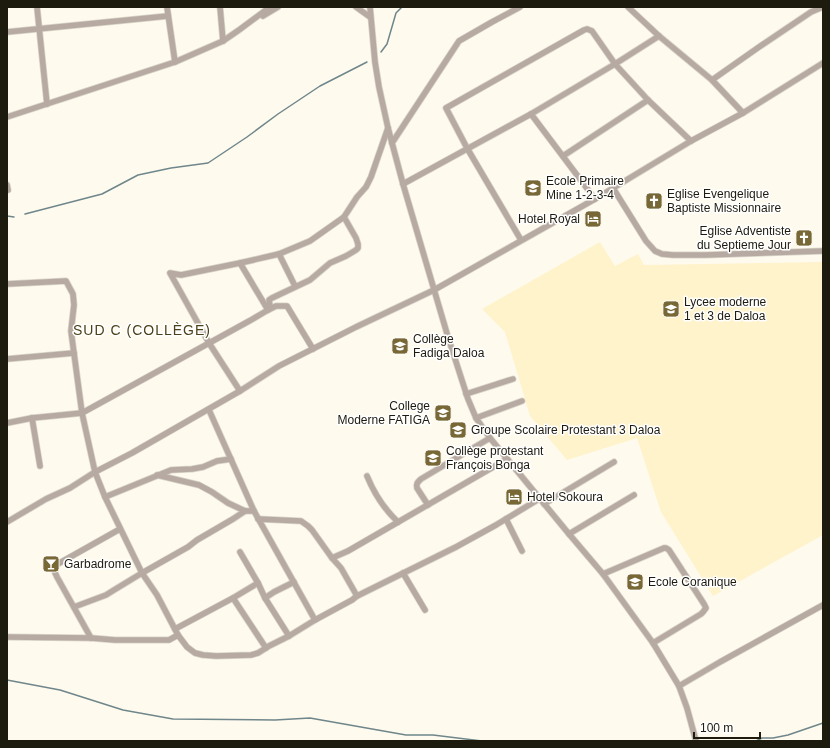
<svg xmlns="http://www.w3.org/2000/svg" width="830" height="748" viewBox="0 0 830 748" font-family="Helvetica,sans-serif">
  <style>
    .built { fill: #fff3cb }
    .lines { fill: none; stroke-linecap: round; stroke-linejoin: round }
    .stream { stroke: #6f868b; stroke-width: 1.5 }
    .minor-casing { stroke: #dad6ca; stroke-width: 7 }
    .minor { stroke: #b7aaa2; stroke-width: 5.5 }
    .labels { text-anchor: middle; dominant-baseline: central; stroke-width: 3; stroke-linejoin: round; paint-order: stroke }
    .poi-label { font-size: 12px; fill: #1d1a0e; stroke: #fff; text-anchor: start }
    .quarter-label { font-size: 14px; letter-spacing: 1px; fill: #4c4118; stroke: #fff }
  </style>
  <rect width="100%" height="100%" fill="#fefaee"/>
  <!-- built -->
  <polygon class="built" points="600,242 615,266 638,254 644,265 823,262 823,535 713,596 661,512 637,438 567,460 530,416 505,332 482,309"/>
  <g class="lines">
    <!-- stream -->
    <g class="stream">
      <polyline points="381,52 387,44 396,13 402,7"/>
      <polyline points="25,214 102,194 138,175 171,168 208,163 247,137 278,114 320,86 367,62"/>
      <polyline points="7,216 14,217"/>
      <polyline points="7,680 60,690 123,710 173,719 275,720 310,718 406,735 433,735 482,741"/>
      <polyline points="756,741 762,738 773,738 788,735 823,723"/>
    </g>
    <!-- minor casing -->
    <g class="minor-casing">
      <g id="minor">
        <polyline points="37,7 47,104"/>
        <polyline points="167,7 175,62"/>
        <polyline points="220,7 223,41"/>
        <polyline points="356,7 370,17"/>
        <polyline points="370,7 375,62 379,87 388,128 403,184 448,337 468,399 476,418 490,438 569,534 603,574 653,643 679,686 687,708 696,741"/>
        <polyline points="628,7 659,36 712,80 743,113"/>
        <polyline points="263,16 278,7"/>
        <polyline points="7,32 168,16"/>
        <polyline points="712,80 759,47 811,12 823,7"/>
        <polyline points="531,114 595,199"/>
        <polyline points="7,117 175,62 223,41 239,30 270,7"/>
        <polyline points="392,143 459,41 492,22 520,7"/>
        <polyline points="563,156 648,100"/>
        <polyline points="403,184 531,114 615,64 659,36"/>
        <polyline points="7,185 8,190"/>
        <polyline points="613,188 646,241 655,251 662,254 673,255 706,255 823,251"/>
        <polyline points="521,240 467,148 446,108 584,30 587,29 592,31 615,64 648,100 691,141"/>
        <polyline points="279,254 295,286"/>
        <polyline points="240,263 268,310 276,306 287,306 313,349"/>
        <polyline points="7,284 66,281 73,294 74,305 71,331 82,413 95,472 105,497 142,573 157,595 178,635 187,647 195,653 203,655 216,656 251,655 258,653 269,646 289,636 315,620 352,600 357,596 456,547 496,525 539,499"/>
        <polyline points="7,359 74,353"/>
        <polyline points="240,391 209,343 170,273 181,275 240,263 279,254 310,241 344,217 357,197 366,187 371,177 388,128"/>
        <polyline points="466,394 513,379"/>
        <polyline points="209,410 254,511 315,620"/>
        <polyline points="32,418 40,466"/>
        <polyline points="476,418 522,401"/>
        <polyline points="7,423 32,418 82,413 251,320 268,310 270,306 269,300 272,298 310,280 330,263 346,256 356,250 358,248 358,244 356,238 344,217"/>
        <polyline points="157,475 199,485 212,492 228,503 245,511 254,511"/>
        <path d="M 367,476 C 374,493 383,508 398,522"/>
        <polyline points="105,497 171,470 192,469 203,467 217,461 231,459"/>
        <polyline points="544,504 614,462"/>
        <path d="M 428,505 L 417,488 C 416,483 418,482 421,479 L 490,438"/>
        <polyline points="258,519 301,521 308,526 312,530 332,558 341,568 357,596"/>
        <polyline points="506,519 522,551"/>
        <polyline points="7,522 46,499 70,488 95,472 132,453 240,391 279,366 356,327 434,290 595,199 691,141 743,113 823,63"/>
        <polyline points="569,534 634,495"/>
        <polyline points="240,552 258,583 265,598"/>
        <polyline points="332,558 348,551 393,525 507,459"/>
        <polyline points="403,573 425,610"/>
        <polyline points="603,574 664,548 666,548 669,550 704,604 706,608 703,612 701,614 653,643"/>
        <polyline points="233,598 258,583"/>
        <polyline points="74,607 106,595 114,590 142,573 188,547 197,540 233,519 245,511"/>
        <polyline points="175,629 233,598 266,648"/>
        <polyline points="289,636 265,598 274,592 294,582"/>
        <polyline points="7,637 91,638 115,640 169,640 178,635"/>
        <path d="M 91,638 L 57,577 C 55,572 52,570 56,565 L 120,529"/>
        <polyline points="679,686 720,662 823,605"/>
      </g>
    </g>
    <!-- minor -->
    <use href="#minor" class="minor"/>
  </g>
  <!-- icons -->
  <defs>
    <g id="school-square" transform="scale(0.9)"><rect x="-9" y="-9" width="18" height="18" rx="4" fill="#776836" stroke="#fff"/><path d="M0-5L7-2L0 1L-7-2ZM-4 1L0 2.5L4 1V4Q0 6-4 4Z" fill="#fff"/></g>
    <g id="church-square" transform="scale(0.9)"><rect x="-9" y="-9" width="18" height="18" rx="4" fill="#776836" stroke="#fff"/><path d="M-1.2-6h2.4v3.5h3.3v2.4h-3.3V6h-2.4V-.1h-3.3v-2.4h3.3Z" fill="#fff"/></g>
    <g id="hotel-square" transform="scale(0.9)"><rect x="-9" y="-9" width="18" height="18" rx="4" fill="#776836" stroke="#fff"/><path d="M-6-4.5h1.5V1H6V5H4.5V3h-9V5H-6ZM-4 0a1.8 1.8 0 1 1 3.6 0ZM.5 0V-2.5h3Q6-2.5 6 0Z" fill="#fff"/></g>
    <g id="bar-square" transform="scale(0.9)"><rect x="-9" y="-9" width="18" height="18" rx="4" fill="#776836" stroke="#fff"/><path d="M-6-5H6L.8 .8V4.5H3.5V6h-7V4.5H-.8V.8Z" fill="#fff"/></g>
  </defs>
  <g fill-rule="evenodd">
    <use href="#school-square" x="533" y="188"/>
    <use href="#church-square" x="654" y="201"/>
    <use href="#hotel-square" x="593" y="219"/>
    <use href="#church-square" x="804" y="238"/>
    <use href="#school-square" x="671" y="309"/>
    <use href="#school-square" x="400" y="346"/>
    <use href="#school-square" x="443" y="413"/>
    <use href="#school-square" x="458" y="430"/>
    <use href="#school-square" x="433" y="458"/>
    <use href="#hotel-square" x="514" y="497"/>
    <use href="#bar-square" x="51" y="564"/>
    <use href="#school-square" x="635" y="582"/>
  </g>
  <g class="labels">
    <!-- poi labels -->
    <g class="poi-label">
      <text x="546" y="181">Ecole Primaire<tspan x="546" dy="14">Mine 1-2-3-4</tspan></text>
      <text x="667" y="194">Eglise Evengelique<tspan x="667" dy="14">Baptiste Missionnaire</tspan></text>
      <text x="580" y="219" text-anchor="end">Hotel Royal</text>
      <text x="791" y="231" text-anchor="end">Eglise Adventiste<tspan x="791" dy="14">du Septieme Jour</tspan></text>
      <text x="684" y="302">Lycee moderne<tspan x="684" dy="14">1 et 3 de Daloa</tspan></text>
      <text x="413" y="339">Collège<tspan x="413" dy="14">Fadiga Daloa</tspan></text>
      <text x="430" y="406" text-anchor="end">College<tspan x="430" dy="14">Moderne FATIGA</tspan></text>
      <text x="471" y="430">Groupe Scolaire Protestant 3 Daloa</text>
      <text x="446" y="451">Collège protestant<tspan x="446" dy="14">François Bonga</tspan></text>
      <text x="527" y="497">Hotel Sokoura</text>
      <text x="64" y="564">Garbadrome</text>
      <text x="648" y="582">Ecole Coranique</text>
    </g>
    <!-- quarter labels -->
    <g class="quarter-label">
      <text x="142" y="330">SUD C (COLLÈGE)</text>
    </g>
  </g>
  <!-- border -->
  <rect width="830" height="748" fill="none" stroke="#1d1a0e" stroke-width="16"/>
  <!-- scale -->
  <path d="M694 732v6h66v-6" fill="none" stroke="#1d1a0e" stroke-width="2"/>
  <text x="700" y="732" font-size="12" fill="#1d1a0e" stroke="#ffffff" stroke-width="3" paint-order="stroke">100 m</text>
</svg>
